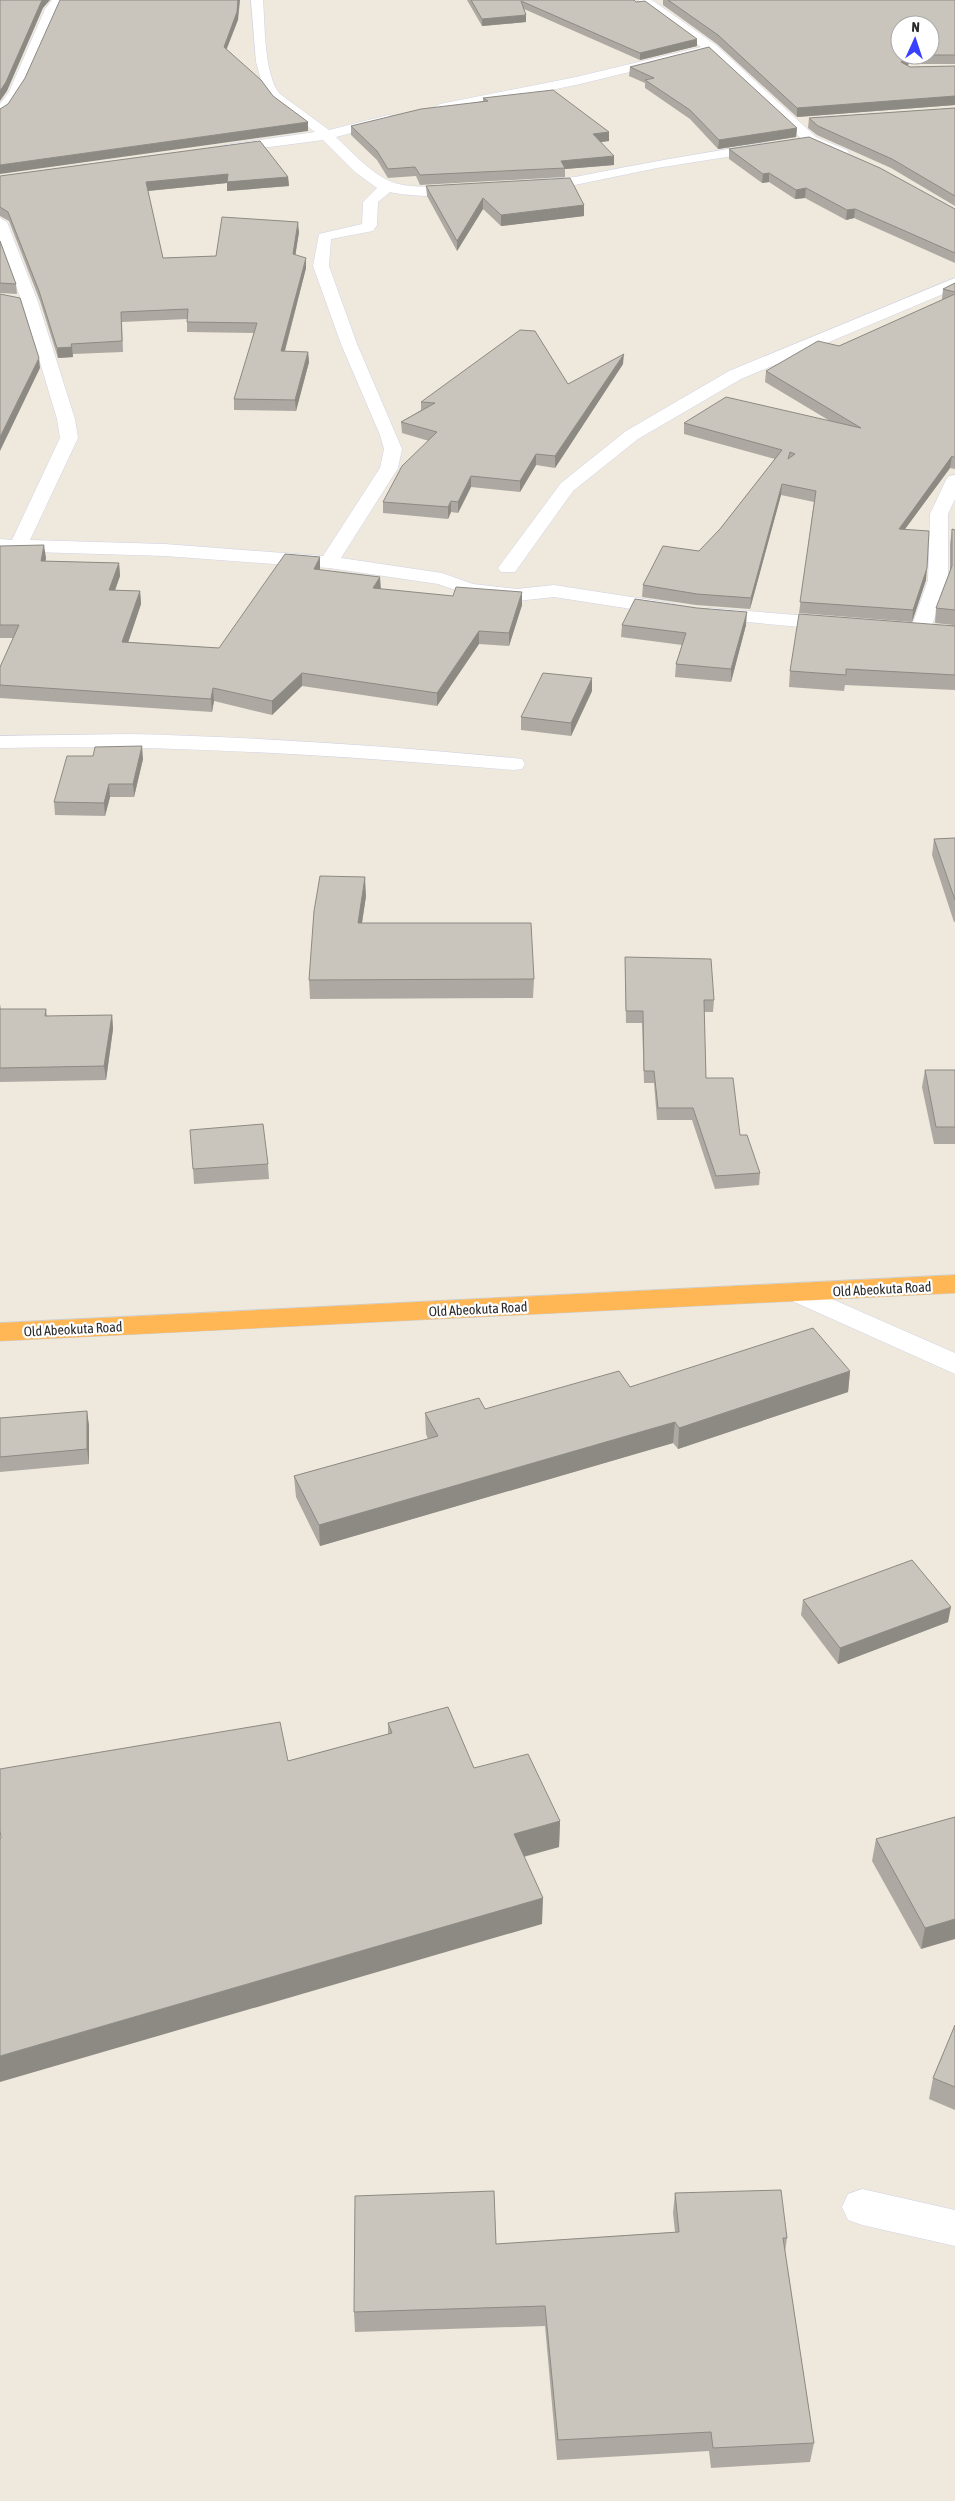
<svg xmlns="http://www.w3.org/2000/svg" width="955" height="2501" viewBox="0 0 955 2501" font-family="'Asap Condensed',sans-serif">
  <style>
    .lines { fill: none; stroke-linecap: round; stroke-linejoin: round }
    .street-casing { stroke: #d1d2e5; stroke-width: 1 }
    .highway-casing { stroke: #ccc; stroke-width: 1 }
    .street { fill: #fff; fill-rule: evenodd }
    .highway { fill: #ffb756; fill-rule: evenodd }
    .wall { fill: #ada9a2 }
    .shaded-wall { fill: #8d8a84 }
    .building { fill: #c9c5bc; stroke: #8d8a84; fill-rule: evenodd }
    .labels { text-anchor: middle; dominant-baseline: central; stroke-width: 4.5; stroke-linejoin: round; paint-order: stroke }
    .street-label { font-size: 14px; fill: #2b2b2b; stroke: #fff }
  </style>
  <rect width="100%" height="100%" fill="#eee9dc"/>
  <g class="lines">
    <!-- street casing -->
    <g class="street-casing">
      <g id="street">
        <path d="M 52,0 L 64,0 L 57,10 C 48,30 19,112 0,117 L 0,104 L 9,92 L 45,9 Z"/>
        <path d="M 251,0 L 263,0 C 265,24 264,76 280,94 L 329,130 L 388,115 L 393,116 L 395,119 L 393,122 L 336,137 C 389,189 390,189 464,185 L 471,189 C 463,200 404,196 390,192 L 378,202 L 377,225 L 373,231 L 331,239 L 329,266 L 357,344 L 402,449 L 398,468 L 341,558 L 442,573 L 473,584 L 517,589 L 554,585 L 670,603 L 677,605 L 680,609 L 677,613 L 670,615 L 554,597 L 517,601 L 470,595 L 438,584 L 329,568 L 165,556 L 0,551 L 0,539 L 12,540 L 60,438 L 57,419 L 22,302 L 0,242 L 0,218 L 7,222 L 38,302 L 75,419 L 78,438 L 30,540 L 165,544 L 323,556 L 380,468 L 384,449 L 380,435 L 341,344 L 313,266 L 319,234 L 362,224 L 363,202 L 377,188 L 355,172 L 323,140 L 224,153 L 217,149 L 224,145 L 315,132 L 265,94 L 256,62 Z"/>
        <polygon points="638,0 652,0 716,45 816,137 847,150 849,153 847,156 837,156 806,143 708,53 576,85 440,112 433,108 440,104 576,77 701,47"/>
        <path d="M 765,143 L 770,144 L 772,147 L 770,150 L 657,168 L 565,187 L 534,188 L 527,184 C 532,177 564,179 575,177 C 638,164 701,153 765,143 Z"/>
        <polygon points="955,278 955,289 741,379 638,439 573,491 515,572 501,572 498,568 561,483 626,431 729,371"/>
        <polygon points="955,475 955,499 948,514 948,580 930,631 927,635 913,635 910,631 928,580 930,514 946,480 949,476"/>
        <polygon points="710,608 834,618 841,620 844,624 841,628 834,630 703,618 700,614 703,610"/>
        <path d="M 129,734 C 258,737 386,746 514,758 L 522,759 L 525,764 L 522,769 L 514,770 C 343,756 172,744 0,748 L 0,736 Z"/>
        <polygon points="800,1285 955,1353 955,1374 790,1300 786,1294 790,1288"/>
        <polygon points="862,2189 955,2210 955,2246 862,2225 848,2220 842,2207 848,2194"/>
      </g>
    </g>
    <!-- highway casing -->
    <g class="highway-casing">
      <polygon id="highway" points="955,1275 955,1293 0,1341 0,1323"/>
    </g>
    <!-- street -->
    <use href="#street" class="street"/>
    <!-- highway -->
    <use href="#highway" class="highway"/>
  </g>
  <!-- wall -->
  <g class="wall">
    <polygon points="467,0 636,2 697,46 640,60 524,9 526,22 482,26"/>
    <polygon points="663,0 955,0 955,64 909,64 907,65 910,67 955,66 955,105 797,117 717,44 663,5"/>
    <polygon points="630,67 797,128 796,137 718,149 690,119 645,88 645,83 629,76"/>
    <polygon points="483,98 609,132 609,141 601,142 614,165 565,169 565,177 420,185 416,176 388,178 377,160 351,135 351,126 483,101"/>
    <polygon points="955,108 955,206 891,168 817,135 808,128 809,118"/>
    <polygon points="729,149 955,209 955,263 854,218 846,220 805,198 795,199 769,182 762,183 729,159"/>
    <polygon points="0,176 288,177 289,186 227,191 227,183 148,191 163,258 216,256 299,232 295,255 306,268 285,351 308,352 309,362 296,411 234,410 234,399 254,333 187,332 187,319 122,322 123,352 73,354 73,357 58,358 40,301 9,221 0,216"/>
    <polygon points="426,186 584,205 584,216 501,226 483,209 457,251 427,196"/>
    <polygon points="0,241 16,284 17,294 0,293"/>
    <polygon points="955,283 955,469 950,468 905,529 926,580 912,622 799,613 814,502 781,495 750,609 696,605 642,597 643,585 699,551 720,529 775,459 684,434 684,423 830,421 765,382 766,371 839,346 943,300 942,299 943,289"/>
    <polygon points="623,364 555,468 536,465 520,492 471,487 458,513 451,512 448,519 383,513 383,502 429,441 402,433 401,422 421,410 421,402 568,384"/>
    <polygon points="952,529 955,530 955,690 845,685 844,691 789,687 790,671 953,625 935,623 936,608 950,571 950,544"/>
    <polygon points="0,546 46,558 45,561 119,563 120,576 115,591 140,591 141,604 128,642 219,648 320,570 381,589 522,605 509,646 479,644 437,706 302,686 272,715 214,701 212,712 0,698 0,667 13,638 0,638"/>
    <polygon points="622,625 746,625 731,682 675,677 676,664 682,645 621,637"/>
    <polygon points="592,691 571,736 521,730 521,717"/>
    <polygon points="143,759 134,797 110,797 105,816 55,815 54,802"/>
    <polygon points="955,838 955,922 954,922 932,855 934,839"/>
    <polygon points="366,896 362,923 534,979 533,998 310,999 309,980"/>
    <polygon points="625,957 714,1000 713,1012 704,1012 706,1078 740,1135 760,1173 759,1185 715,1189 692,1120 657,1120 654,1083 644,1083 642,1023 626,1023"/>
    <polygon points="0,1004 1,1009 46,1009 47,1016 112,1015 113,1029 106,1080 0,1082"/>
    <polygon points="925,1070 955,1070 955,1144 934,1144 922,1087"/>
    <polygon points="268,1164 269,1179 194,1184 193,1169"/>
    <polygon points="850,1371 848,1392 678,1449 673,1443 320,1546 296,1497 294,1476 428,1439 426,1434 425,1413 485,1409 630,1387"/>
    <polygon points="87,1411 89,1426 89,1464 0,1472 0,1418"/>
    <polygon points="803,1600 948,1622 838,1664 801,1615"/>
    <polygon points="388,1723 474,1768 560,1821 559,1847 524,1857 542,1924 288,1761 388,1734"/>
    <polygon points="955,1817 921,1949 872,1861 876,1839"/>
    <polygon points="955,2025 955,2110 929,2099 933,2078"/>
    <polygon points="675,2193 787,2238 785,2252 814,2443 810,2462 711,2468 709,2451 557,2460 545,2326 355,2332 354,2312 496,2244 675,2232 673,2213"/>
  </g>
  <!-- shaded-wall -->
  <g class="shaded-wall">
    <polygon points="42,0 50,0 43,8 7,91 0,101 0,91"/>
    <polygon points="238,0 240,0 238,20 224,56 224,47"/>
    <polygon points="526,15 526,22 482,26 482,19"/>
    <polygon points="697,39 697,46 640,60 640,53"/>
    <polygon points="910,55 909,64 900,71 901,62"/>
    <polygon points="955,96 955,105 797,117 797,108"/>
    <polygon points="308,122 308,131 0,174 0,165"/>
    <polygon points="797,128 796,137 718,149 719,140"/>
    <polygon points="609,132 609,141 593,143 593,134"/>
    <polygon points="614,156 614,165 565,169 561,161"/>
    <polygon points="769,173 769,182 762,183 763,174"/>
    <polygon points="228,174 288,177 289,186 227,191 227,183 147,191 146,182"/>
    <polygon points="806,188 805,198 795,199 796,190"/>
    <polygon points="483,198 483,209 457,251 457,241"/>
    <polygon points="584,205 584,216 501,226 501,215"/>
    <polygon points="855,209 854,218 846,220 847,210"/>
    <polygon points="298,222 299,232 294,264 293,254"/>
    <polygon points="306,258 306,268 282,361 281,351"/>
    <polygon points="72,347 73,357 58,358 57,348"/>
    <polygon points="308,352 309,362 296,411 295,400"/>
    <polygon points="624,354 623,364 555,468 555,456"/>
    <polygon points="39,358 40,368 0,451 0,437"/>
    <polygon points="536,454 536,465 520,492 520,481"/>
    <polygon points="952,456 950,468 897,540 899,529"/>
    <polygon points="471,476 471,487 458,513 458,502"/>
    <polygon points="782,484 781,495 750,609 751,598"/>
    <polygon points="451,501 451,512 448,519 448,507"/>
    <polygon points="44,545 46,558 43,574 41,561"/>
    <polygon points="320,557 320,569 315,582 314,569"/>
    <polygon points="119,563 120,576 110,603 109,590"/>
    <polygon points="927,568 926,580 912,622 913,610"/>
    <polygon points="380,577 381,590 373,588"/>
    <polygon points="140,591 141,604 124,655 122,642"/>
    <polygon points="522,592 522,605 509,646 509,633"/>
    <polygon points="747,612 746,625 731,682 731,669"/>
    <polygon points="479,631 479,644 437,706 437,693"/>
    <polygon points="302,673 302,686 272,715 272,701"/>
    <polygon points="592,678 592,691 571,736 571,723"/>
    <polygon points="213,688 214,701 212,712 211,699"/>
    <polygon points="142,746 143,759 134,797 133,784"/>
    <polygon points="109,784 110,797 105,816 104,803"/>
    <polygon points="365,877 366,896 359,942 358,923"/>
    <polygon points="112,1015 113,1029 106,1080 104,1066"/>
    <polygon points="850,1371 848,1392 678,1449 679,1428"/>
    <polygon points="87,1411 89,1426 89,1464 87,1449"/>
    <polygon points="675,1422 673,1443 320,1546 319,1525"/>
    <polygon points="951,1607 948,1622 838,1664 840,1648"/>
    <polygon points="560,1821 559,1847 514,1859 514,1834"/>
    <polygon points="543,1898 542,1924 0,2082 0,2056"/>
    <polygon points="955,1919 955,1939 921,1949 925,1928"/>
  </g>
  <!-- building -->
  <g class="building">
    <polygon points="0,0 42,0 6,82 0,91"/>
    <polygon points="60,0 238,0 237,12 224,47 261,80 273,96 308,122 0,165 0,109 8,104 25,78"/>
    <polygon points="471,0 634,0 636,2 645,1 697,39 640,53 521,1 526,15 482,19"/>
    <path d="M 668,0 L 955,0 L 955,55 L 910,55 L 901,62 L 910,67 L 955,66 L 955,96 L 797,108 L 718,35 ZM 900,25 L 930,25 L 930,55 L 900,55 Z"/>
    <polygon points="709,47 797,128 719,140 690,110 645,80 654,78 630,67"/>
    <polygon points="553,90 609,132 593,134 614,156 561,161 565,168 420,175 415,167 388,169 377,151 351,126 421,109 488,101 483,98"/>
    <polygon points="955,108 955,196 892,159 818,126 809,118"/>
    <polygon points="809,137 880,168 955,209 955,253 855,209 847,210 806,188 796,190 769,173 763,174 729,149"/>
    <polygon points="260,141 288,177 227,182 228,174 146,182 163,258 216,256 222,217 298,222 293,254 306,258 281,351 308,352 295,400 234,399 257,323 187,322 188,309 121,312 122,341 71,344 72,347 57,348 39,291 8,212 0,207 0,176"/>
    <polygon points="570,178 584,205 501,215 483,198 457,241 426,186"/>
    <polygon points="0,241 16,284 0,283"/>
    <polygon points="955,283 955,292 943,289"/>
    <polygon points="0,294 20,298 39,358 0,437"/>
    <path d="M 955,294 L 955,458 L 952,456 L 899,529 L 929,531 L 927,568 L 913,610 L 800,602 L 816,491 L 782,484 L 751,598 L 697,594 L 643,585 L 663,546 L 699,551 L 720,529 L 782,450 L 684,423 L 726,397 L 861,428 L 766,371 L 818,341 L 839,346 ZM 790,452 L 795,454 L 788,459 Z"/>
    <polygon points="520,330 535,331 568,384 624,354 555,456 536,454 520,481 471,476 458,502 451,501 448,507 383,502 402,466 437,432 401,422 435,403 421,402"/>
    <polygon points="952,529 955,530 955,610 936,608 952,566"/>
    <polygon points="44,545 41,561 119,563 109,590 140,591 122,642 219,648 285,554 320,557 314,569 380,577 373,588 453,596 456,587 522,592 509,633 479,631 437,693 302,673 272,701 213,688 211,699 0,685 0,667 19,625 0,625 0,546"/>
    <polygon points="635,599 697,608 747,612 731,669 676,664 686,633 622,625"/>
    <polygon points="799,614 955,626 955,675 846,669 846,675 790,671"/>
    <polygon points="543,673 592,678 571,723 521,717"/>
    <polygon points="142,746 133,784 109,784 104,803 54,802 67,756 93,756 95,747"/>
    <polygon points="955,838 955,900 934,839"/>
    <polygon points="320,876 365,877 358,923 531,923 534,979 309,980 314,911"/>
    <polygon points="625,957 711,959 714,1000 704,1000 706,1078 733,1078 740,1135 747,1135 760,1173 716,1176 693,1108 658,1108 654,1071 644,1071 643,1011 626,1011"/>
    <polygon points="0,1009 46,1009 45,1016 112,1015 104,1066 0,1068"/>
    <polygon points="925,1070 955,1070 955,1127 936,1127"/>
    <polygon points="263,1124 268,1164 193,1169 190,1130"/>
    <polygon points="813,1328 850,1371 679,1428 675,1422 319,1525 294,1476 438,1436 425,1413 479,1398 485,1409 619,1371 630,1387"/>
    <polygon points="87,1411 87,1449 0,1457 0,1418"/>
    <polygon points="912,1560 951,1607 840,1648 803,1600"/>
    <polygon points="448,1707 474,1768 528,1754 560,1821 514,1834 543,1898 0,2056 0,1839 1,1838 0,1830 0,1769 280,1722 288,1761 392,1733 388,1723"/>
    <polygon points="955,1817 955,1919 925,1928 876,1839"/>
    <polygon points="955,2025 955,2087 933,2078"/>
    <polygon points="781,2190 787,2238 783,2238 814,2443 713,2448 711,2432 558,2440 545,2306 354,2312 355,2196 494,2191 496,2244 679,2232 675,2193"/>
  </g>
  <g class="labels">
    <!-- street labels -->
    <g class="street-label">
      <text transform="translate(882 1289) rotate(-3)">Old Abeokuta Road</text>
      <text transform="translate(478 1309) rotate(-3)">Old Abeokuta Road</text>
      <text transform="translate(73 1329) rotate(-3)">Old Abeokuta Road</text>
    </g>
  </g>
  <!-- north arrow -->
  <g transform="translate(915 40) rotate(3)"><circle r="24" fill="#ffffff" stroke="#aaaaaa"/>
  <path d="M0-4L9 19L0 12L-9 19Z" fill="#3841ff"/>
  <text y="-8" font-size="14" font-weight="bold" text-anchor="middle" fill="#2b2b2b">N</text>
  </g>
</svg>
